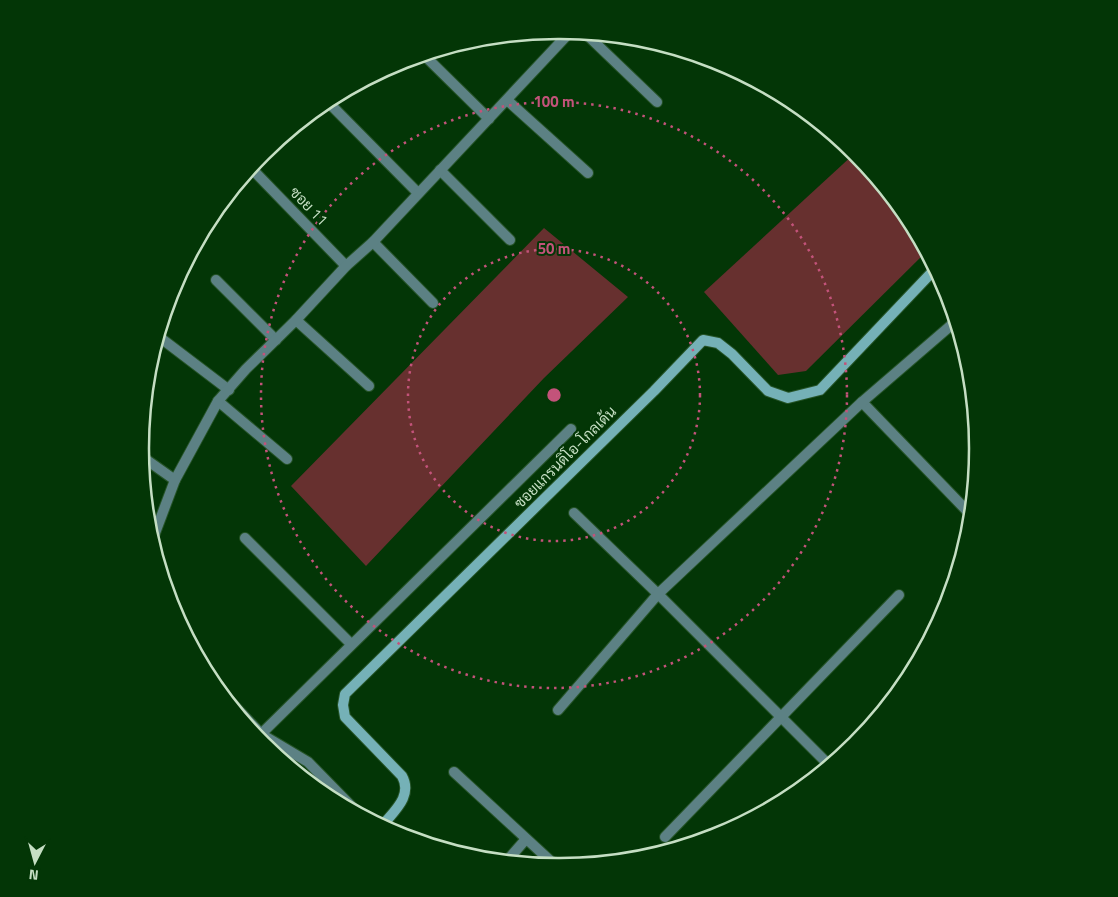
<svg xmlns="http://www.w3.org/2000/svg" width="1118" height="897" viewBox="0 0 1118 897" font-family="'Titillium Web',Sarabun,sans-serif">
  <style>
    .green { fill: #67302f }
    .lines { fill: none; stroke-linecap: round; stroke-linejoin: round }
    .street-casing { stroke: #265428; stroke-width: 12 }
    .secondary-casing { stroke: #265428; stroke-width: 12 }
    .street { stroke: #5c8184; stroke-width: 10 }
    .secondary { stroke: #75b1b7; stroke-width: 10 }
    .ring { fill: none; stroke: #c3537a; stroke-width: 2.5; stroke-dasharray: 2.5 5 }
    .labels { text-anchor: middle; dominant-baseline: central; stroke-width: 4; stroke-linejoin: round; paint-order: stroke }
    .street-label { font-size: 15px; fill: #c5dec3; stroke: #033606 }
    .rim { fill: none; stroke: #c5dec3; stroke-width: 2.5 }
    .centre { fill: #c3537a; stroke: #033606; stroke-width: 2.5 }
    .ring-label { font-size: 15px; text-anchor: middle; font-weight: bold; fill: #c3537a; stroke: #033606; stroke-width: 4; stroke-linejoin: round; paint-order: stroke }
  </style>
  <rect width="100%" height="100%" fill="#033606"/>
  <!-- green -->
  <g class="green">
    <polygon points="855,153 907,216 926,252 806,371 778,375 704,292"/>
    <polygon points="544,228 628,297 544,378 366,566 291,486"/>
  </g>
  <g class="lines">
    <!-- street casing -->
    <g class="street-casing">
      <g id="street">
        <polyline points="585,33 657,102"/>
        <polyline points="423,54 489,119"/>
        <polyline points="507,100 588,173"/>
        <polyline points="327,101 418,193"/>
        <polyline points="251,168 346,266"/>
        <polyline points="440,170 510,240"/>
        <polyline points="373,242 433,303"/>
        <polyline points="216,280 276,340"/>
        <polyline points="296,320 369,386"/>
        <polyline points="158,336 229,390"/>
        <polyline points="218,401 287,459"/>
        <polyline points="862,402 971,515"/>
        <polyline points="141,456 175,480"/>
        <polyline points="574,513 658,594 829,765"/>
        <polyline points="245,538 351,644"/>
        <polyline points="152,541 175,480 218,401 246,369 296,320 346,266 373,242 571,31"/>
        <polyline points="213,683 261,734 308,762 359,814"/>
        <polyline points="558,710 658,594 862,402 956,321"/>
        <polyline points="257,738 571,429"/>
        <polyline points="454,772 557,867"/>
        <polyline points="665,837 899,595"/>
        <polyline points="506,862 526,839"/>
      </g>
    </g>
    <!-- secondary casing -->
    <g class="secondary-casing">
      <path id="secondary" d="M 382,826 C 394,811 413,796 402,776 L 345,717 L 343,705 L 345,694 L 654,391 L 703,340 L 718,343 L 732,354 L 768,391 L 788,398 L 820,390 L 935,269"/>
    </g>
    <!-- street -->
    <use href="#street" class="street"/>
    <!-- secondary -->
    <use href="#secondary" class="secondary"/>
  </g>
  <!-- distance rings -->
  <g class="ring">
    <circle cx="554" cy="395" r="146"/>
    <circle cx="554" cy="395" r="293"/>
  </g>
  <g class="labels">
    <!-- street labels -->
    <g class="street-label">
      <text transform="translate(309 206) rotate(46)">ซอย 11</text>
      <text transform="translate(565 457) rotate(-45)">ซอยแกรนดิโอ-โกลเด้น</text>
    </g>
  </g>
  <!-- crop -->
  <path d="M0 0H1118V897H0ZM558 39H560A409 409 0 0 1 969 448V449A409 409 0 0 1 560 858H558A409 409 0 0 1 149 449V448A409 409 0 0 1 558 39Z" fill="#033606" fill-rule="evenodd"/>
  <path class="rim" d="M558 39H560A409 409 0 0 1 969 448V449A409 409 0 0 1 560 858H558A409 409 0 0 1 149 449V448A409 409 0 0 1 558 39Z"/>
  <circle cx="554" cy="395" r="8" class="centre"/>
  <g class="ring-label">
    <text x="554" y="107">100 m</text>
    <text x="554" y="254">50 m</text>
  </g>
  <!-- north arrow -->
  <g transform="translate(35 862) rotate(186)" stroke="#033606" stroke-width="4" paint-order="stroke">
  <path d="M0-4L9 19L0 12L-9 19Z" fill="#c5dec3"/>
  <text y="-8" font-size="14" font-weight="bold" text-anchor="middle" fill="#c5dec3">N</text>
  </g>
</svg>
